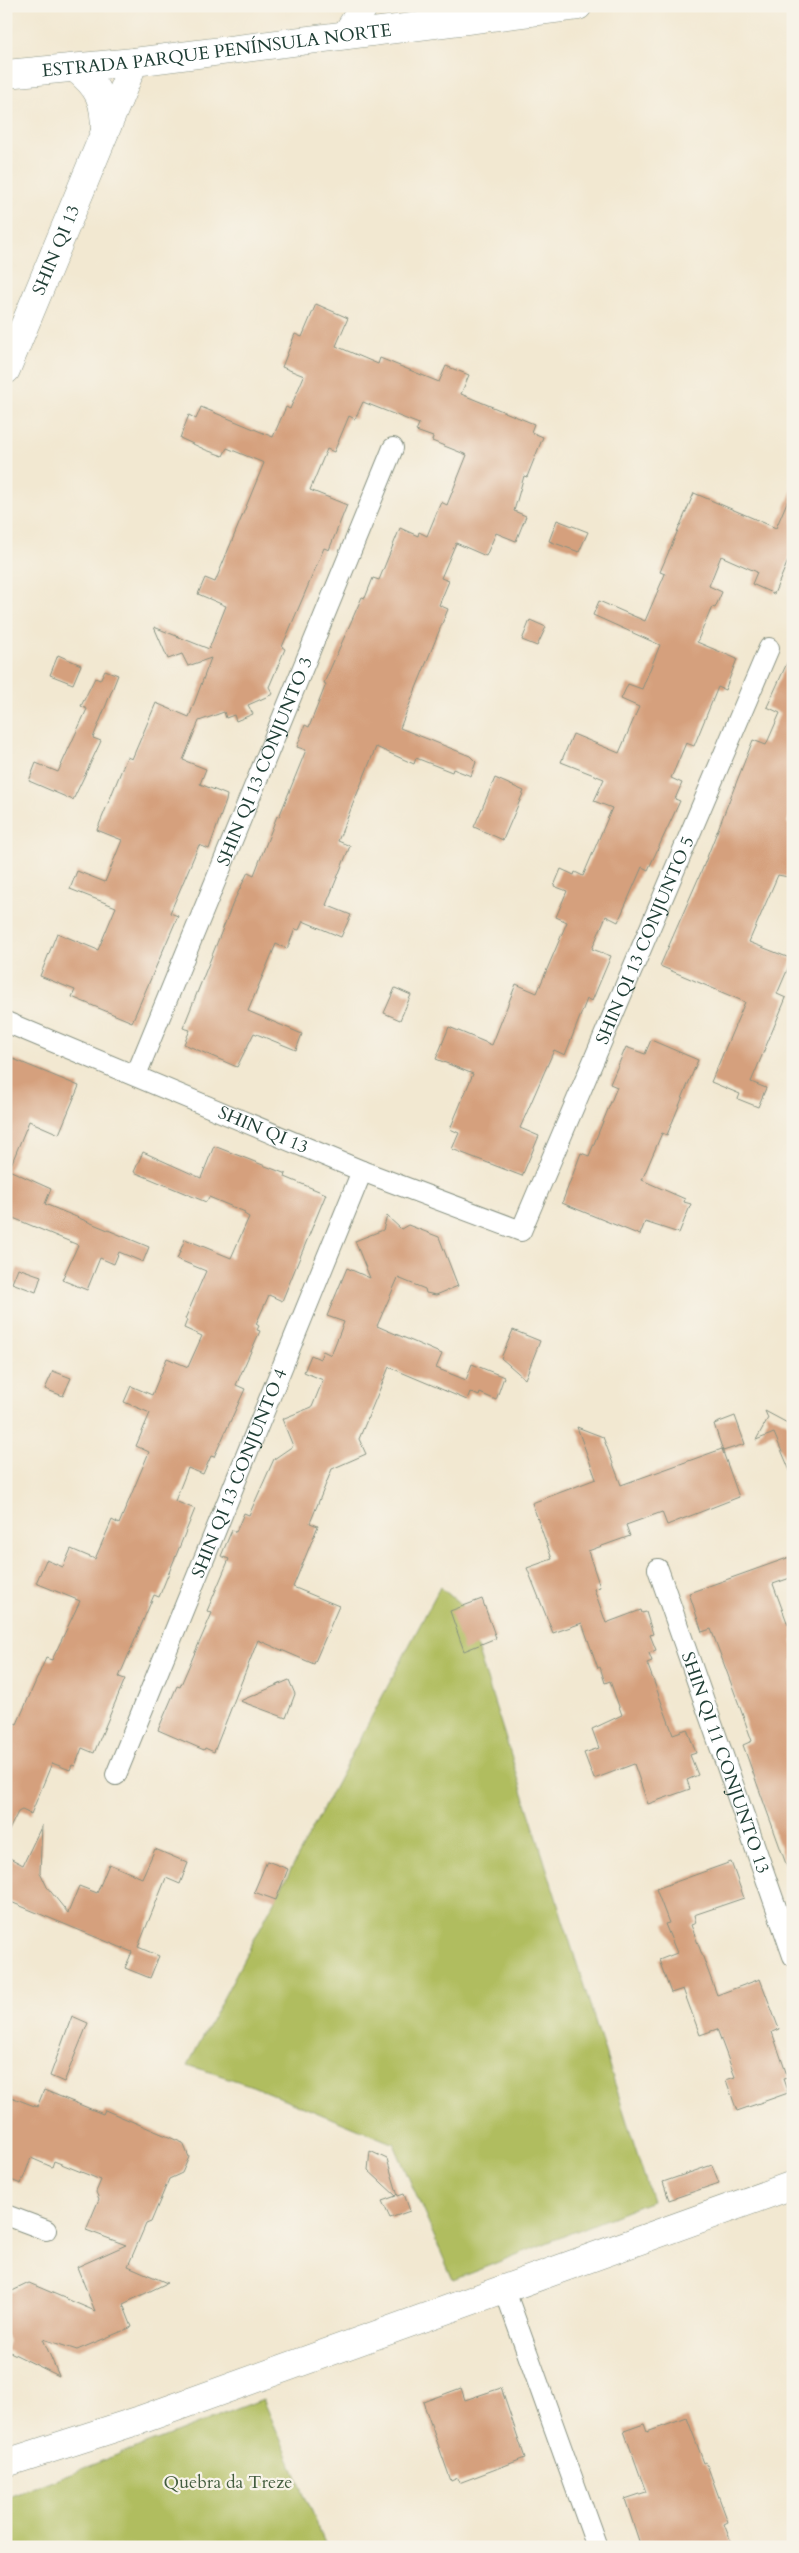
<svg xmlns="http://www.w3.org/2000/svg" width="799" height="2553" viewBox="0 0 799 2553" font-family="Cardo,serif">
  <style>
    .green { fill: #b0bd5f; stroke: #687d4a }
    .building { fill: #d5a07d }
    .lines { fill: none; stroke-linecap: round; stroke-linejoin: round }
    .street-casing { stroke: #889282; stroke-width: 22 }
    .secondary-casing { stroke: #889282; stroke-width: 29 }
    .street { stroke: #fff; stroke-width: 20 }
    .secondary { stroke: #fff; stroke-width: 28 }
    .labels { text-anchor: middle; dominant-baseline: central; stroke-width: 4.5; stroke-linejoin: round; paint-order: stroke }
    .street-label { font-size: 18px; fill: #1f3d34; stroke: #f7f3e8 }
    .park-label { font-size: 18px; fill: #435d3f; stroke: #f7f3e8 }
  </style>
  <rect width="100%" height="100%" fill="#f7f3e8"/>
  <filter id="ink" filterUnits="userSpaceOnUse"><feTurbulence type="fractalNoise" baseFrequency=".02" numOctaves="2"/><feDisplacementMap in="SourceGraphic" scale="10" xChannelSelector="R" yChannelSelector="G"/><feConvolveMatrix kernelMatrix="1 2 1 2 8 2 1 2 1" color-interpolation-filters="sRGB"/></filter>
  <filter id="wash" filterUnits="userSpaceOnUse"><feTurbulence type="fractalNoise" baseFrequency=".0096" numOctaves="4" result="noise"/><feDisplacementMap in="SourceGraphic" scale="20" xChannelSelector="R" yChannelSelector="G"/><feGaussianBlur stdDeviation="1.12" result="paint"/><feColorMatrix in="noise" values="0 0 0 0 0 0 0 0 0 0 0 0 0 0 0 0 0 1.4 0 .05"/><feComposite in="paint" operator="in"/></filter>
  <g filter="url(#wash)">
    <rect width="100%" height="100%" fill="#f2e8d1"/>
    <!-- green -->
    <g class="green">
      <polygon points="440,1587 464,1607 652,2201 453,2280 394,2144 250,2085 188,2065"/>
      <polygon points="263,2399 327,2547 6,2547 6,2498"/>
    </g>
    <g id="blocks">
      <!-- building -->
      <g class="building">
        <polygon points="316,304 348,318 336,346 378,364 380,358 439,382 446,366 469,375 461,394 534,424 531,432 543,437 527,477 524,476 514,511 526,516 516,541 496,533 486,556 456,543 441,578 449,581 439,605 448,609 400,728 470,756 476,762 471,776 453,769 452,772 416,758 414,764 376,747 338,841 350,846 326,905 351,915 341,937 303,921 299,930 295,929 287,949 276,944 248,1011 302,1034 296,1050 254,1033 237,1067 184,1044 190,1030 183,1028 233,903 248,872 254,875 277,816 279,817 306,750 297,747 305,725 309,727 326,684 324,683 362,597 365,598 373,578 379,580 400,528 418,536 419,532 427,536 441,502 447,505 467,455 432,441 433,437 416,431 419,424 363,402 355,419 349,416 334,452 327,449 310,490 347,505 329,550 324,548 282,647 285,649 269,687 273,694 248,705 253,714 236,721 234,715 226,718 224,712 199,721 183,760 206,769 200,784 227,795 226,801 209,849 199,845 170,913 178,916 132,1022 72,997 75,990 40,976 57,933 98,950 116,907 70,889 77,871 105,882 122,840 97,830 127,757 132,759 156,703 189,717 211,658 188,666 182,654 168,659 154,627 209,649 226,606 198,594 205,578 215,582 264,463 227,448 223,456 206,450 180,438 183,430 189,415 196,419 201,407 273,437 286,407 290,409 304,376 282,367 295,334 302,337"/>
        <polygon points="793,488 793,549 774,594 752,584 757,572 721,556 709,586 722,592 715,608 712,607 697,642 737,659 725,690 718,687 694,746 686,743 671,778 682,783 675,799 680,801 648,870 642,867 618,922 606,916 592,949 611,956 592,1001 587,999 565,1055 554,1050 520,1128 539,1136 522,1176 452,1149 459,1133 450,1129 473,1074 436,1059 449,1027 492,1045 516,984 537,993 567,922 556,917 567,891 554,886 561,869 574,875 575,872 583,876 612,808 594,801 604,779 561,762 573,734 619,753 639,707 621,699 628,684 642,689 660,645 593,615 599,601 645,621 665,574 660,572 694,493 776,528"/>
        <polygon points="557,520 588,532 579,552 549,541"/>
        <polygon points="530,620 546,627 537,646 522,640"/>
        <polygon points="792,652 793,807 787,823 793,825 793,878 778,875 749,942 792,959 777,994 786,998 751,1082 766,1088 758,1107 738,1099 740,1094 711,1082 745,1002 660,966 702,870 753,740 766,745 780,713 767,707"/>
        <polygon points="58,655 81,665 73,684 50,675"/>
        <polygon points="105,670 118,675 93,738 101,741 73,800 29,781 36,763 58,772 87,709 81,706 95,678 100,680"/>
        <polygon points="495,778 524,791 503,840 474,827"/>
        <polygon points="395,988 411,995 400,1020 384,1013"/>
        <polygon points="651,1040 698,1060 667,1135 662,1133 642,1180 685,1199 684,1202 691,1204 679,1233 645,1222 640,1235 562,1203 581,1153 589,1156 617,1087 610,1084 626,1047 645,1054"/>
        <polygon points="6,1056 79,1086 59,1134 29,1121 9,1170 51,1189 45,1204 149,1247 143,1262 119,1252 114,1264 100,1258 87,1290 62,1280 78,1245 6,1215"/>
        <polygon points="214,1146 286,1174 285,1177 326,1194 282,1301 269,1295 256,1324 259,1326 257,1330 260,1331 236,1385 245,1389 214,1457 211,1456 203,1474 188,1468 175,1501 195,1509 159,1597 154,1595 119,1677 125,1679 94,1753 82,1748 75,1766 72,1765 70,1770 52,1763 31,1814 22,1810 18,1812 6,1836 6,1720 17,1724 46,1658 52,1660 80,1601 36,1583 46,1560 63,1567 71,1549 95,1559 112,1520 119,1524 149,1452 136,1446 150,1413 124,1402 131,1386 152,1395 167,1358 188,1367 202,1336 184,1328 187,1320 185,1319 206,1271 177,1259 185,1239 231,1258 249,1217 244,1214 245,1212 209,1197 206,1202 134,1172 143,1152 201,1178"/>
        <polygon points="387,1216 401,1229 408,1225 439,1237 458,1286 436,1295 426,1293 425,1289 398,1278 377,1326 442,1354 436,1368 466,1380 472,1364 504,1377 496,1400 480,1393 479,1396 470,1392 467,1400 389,1367 359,1439 366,1454 332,1469 310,1523 318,1526 293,1587 339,1606 314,1664 258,1640 214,1752 205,1748 204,1750 158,1730 177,1686 180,1687 212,1613 207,1611 229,1559 221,1556 232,1530 236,1532 244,1513 249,1515 274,1459 293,1446 282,1419 312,1407 323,1380 304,1372 311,1355 320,1359 323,1351 331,1355 344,1322 327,1316 347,1268 370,1278 355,1241 383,1230"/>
        <polygon points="18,1268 41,1276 36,1292 12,1283"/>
        <polygon points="513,1330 540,1341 525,1379 501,1358"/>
        <polygon points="53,1371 71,1378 63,1396 45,1389"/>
        <polygon points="765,1411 793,1426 793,1478 774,1433 756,1440 768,1418"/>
        <polygon points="735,1416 745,1444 723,1451 714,1424"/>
        <polygon points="577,1427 603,1437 621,1485 722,1449 739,1497 667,1525 662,1512 626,1525 630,1536 588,1551 600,1587 594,1589 606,1623 641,1610 642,1613 646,1612 653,1634 650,1635 656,1650 649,1653 652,1661 647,1663 654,1682 673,1734 687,1729 696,1753 690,1755 698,1775 687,1780 690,1789 648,1804 634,1764 594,1779 584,1753 599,1748 592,1729 622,1715 610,1681 605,1683 600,1667 598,1668 582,1623 553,1633 527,1568 552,1559 532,1503 596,1479"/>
        <polygon points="793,1556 793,1577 773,1584 788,1625 793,1624 793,1874 790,1875 743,1745 752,1741 738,1702 711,1629 702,1632 689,1593"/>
        <polygon points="482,1599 496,1638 464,1651 450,1611"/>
        <polygon points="289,1680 295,1694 286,1718 240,1701"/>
        <polygon points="42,1825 40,1872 47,1887 68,1913 79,1886 97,1893 109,1864 142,1878 155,1849 188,1863 180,1884 166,1878 138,1947 159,1956 150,1978 125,1968 132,1952 6,1900 6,1856 23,1865"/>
        <polygon points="267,1861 288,1869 276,1900 254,1892"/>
        <polygon points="731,1862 744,1898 694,1915 696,1923 691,1925 717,1995 760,1979 779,2029 772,2032 788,2078 783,2079 788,2093 737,2111 726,2080 735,2077 717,2029 700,2035 683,1989 671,1993 659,1960 677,1953 665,1924 669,1923 656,1889"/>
        <polygon points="72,2016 88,2023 64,2082 50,2076"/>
        <polygon points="44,2090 103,2114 105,2110 183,2143 189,2157 182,2173 169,2179 151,2222 146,2224 128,2266 167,2283 123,2304 132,2327 77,2350 43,2339 59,2376 6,2350 9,2341 6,2334 6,2294 29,2283 95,2311 77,2267 126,2245 86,2230 99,2199 96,2192 101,2180 54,2161 52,2167 31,2158 21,2184 6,2178 6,2095 37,2107"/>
        <polygon points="370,2151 387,2159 398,2196 404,2194 410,2211 390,2218 382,2201 396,2196 368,2170"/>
        <polygon points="712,2165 719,2183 669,2200 663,2182"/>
        <polygon points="461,2388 465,2400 501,2388 525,2458 459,2483 458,2478 451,2481 423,2402"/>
        <polygon points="687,2418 704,2463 706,2462 728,2522 724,2524 733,2547 641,2547 625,2499 646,2492 624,2431 644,2424 647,2432"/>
      </g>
    </g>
  </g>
  <g filter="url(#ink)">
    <use href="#blocks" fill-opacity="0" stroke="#889282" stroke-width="1"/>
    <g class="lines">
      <!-- street casing -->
      <g class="street-casing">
        <g id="street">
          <path id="s1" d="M 6,1022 L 362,1171 L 521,1231 L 769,648"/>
          <path id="s2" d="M 136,1075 L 393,448"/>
          <path id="s3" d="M 658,1569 L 793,1956"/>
          <path id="s4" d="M 116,1775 L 362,1171"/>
          <polyline points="6,2215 46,2230"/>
          <polyline points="504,2288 597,2547"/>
        </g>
      </g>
      <!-- secondary casing -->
      <g class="secondary-casing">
        <g id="secondary">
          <polyline points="346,35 364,6"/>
          <path d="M 75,68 C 99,87 105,100 105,131"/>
          <path id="s5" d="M 6,74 L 134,62 L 578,6"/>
          <path id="s6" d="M 6,370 L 134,62"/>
          <polyline points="6,2463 140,2420 793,2185"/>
        </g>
      </g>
      <!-- street -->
      <use href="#street" class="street"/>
      <!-- secondary -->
      <use href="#secondary" class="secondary"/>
    </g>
  </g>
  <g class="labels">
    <!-- street labels -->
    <g class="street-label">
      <text stroke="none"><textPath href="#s5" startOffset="212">ESTRADA PARQUE PENÍNSULA NORTE</textPath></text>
      <text stroke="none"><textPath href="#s6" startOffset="130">SHIN QI 13</textPath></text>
      <text stroke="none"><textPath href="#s2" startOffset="339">SHIN QI 13 CONJUNTO 3</textPath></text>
      <text stroke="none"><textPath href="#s1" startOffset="872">SHIN QI 13 CONJUNTO 5</textPath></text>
      <text stroke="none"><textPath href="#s1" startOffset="279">SHIN QI 13</textPath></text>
      <text stroke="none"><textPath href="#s4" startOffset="326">SHIN QI 13 CONJUNTO 4</textPath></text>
      <text stroke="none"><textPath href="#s3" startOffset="205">SHIN QI 11 CONJUNTO 13</textPath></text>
    </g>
    <!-- park labels -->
    <g class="park-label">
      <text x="228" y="2482">Quebra da Treze</text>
    </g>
  </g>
  <!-- margin -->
  <rect width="799" height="2553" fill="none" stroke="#f7f3e8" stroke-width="25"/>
</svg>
